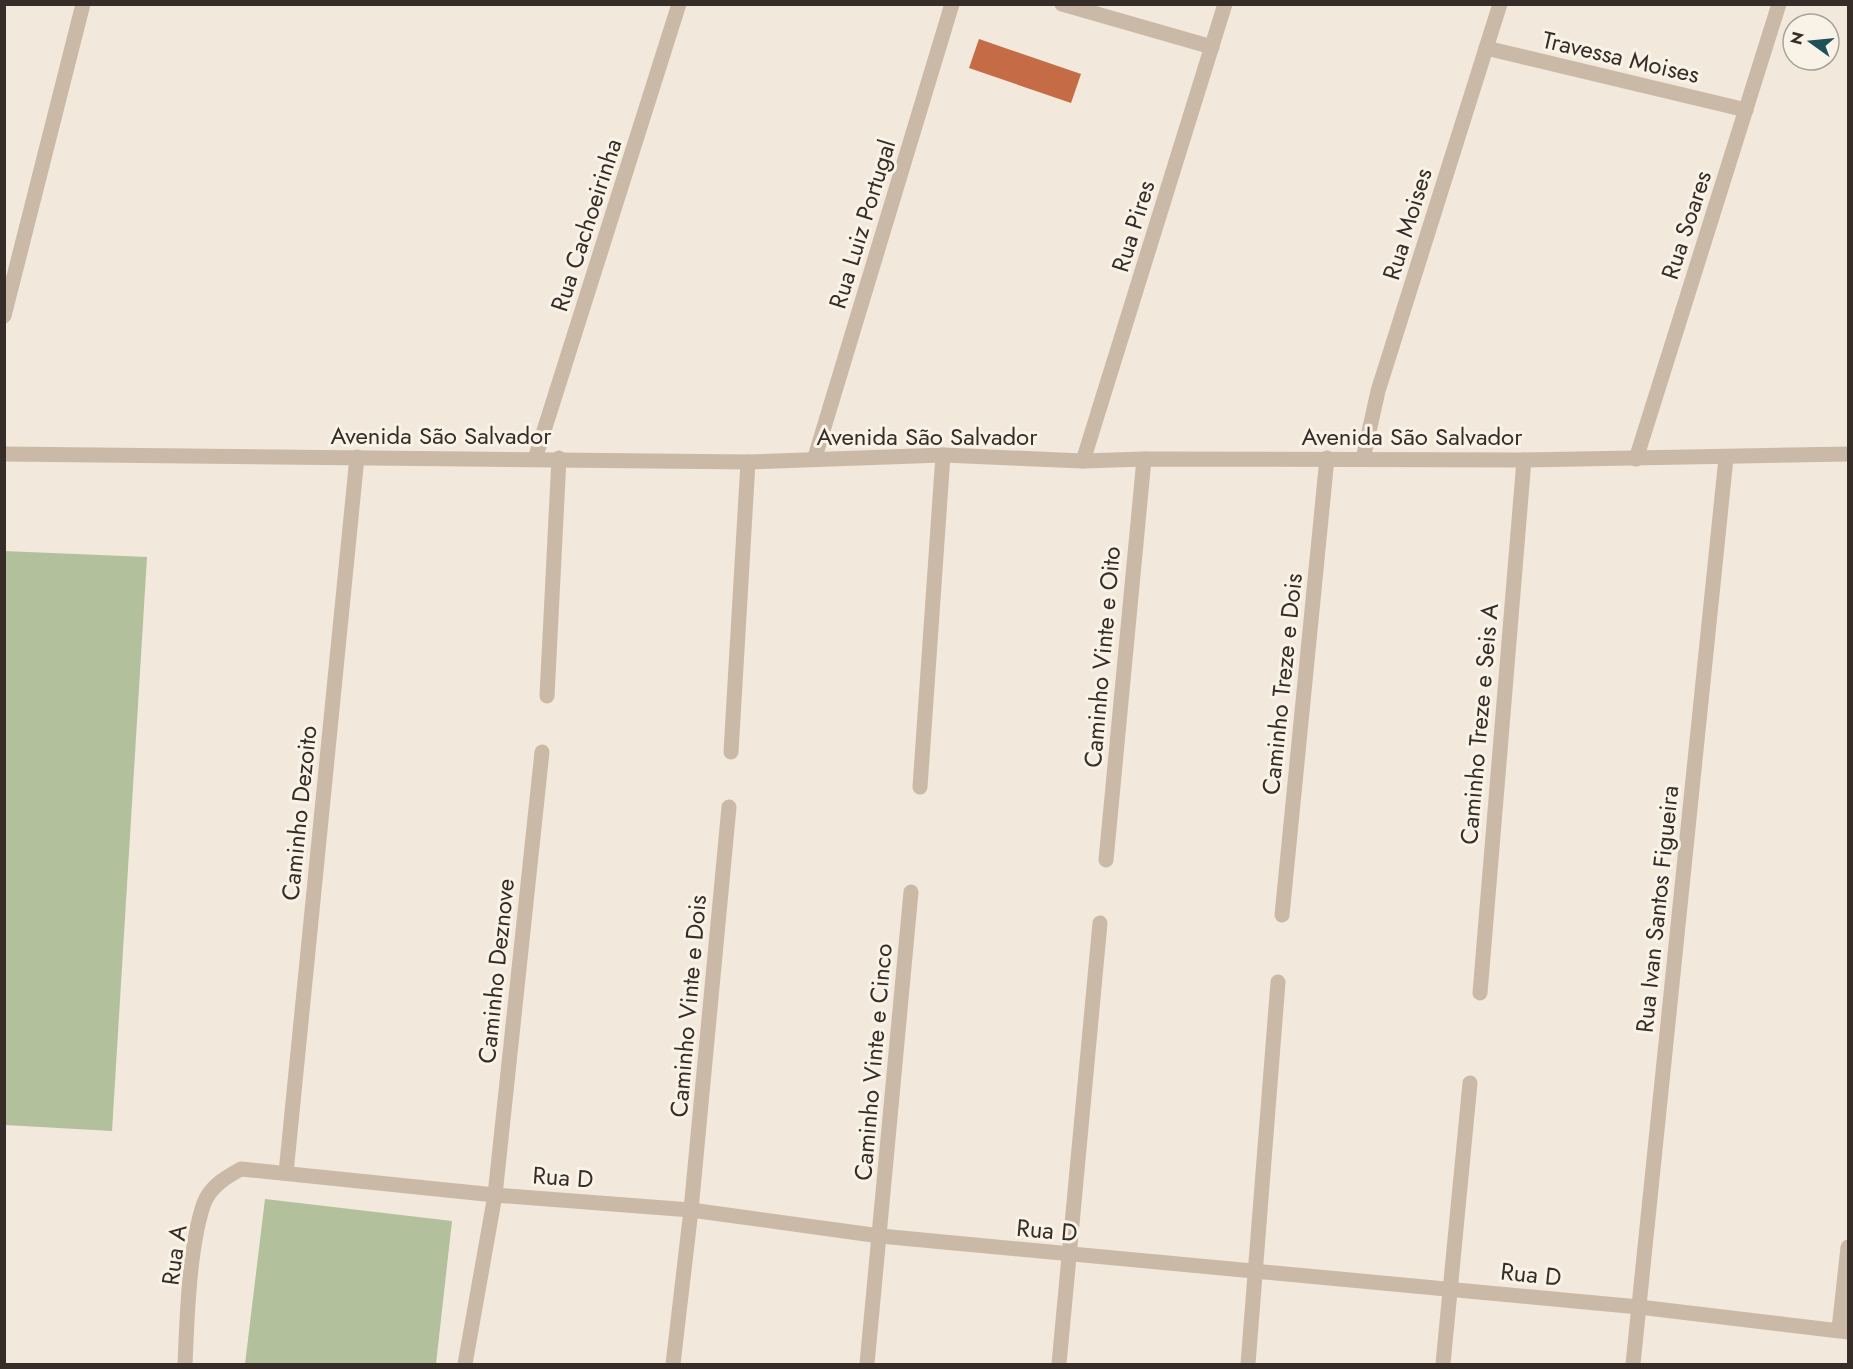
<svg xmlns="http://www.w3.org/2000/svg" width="1853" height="1369" viewBox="0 0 1853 1369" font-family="Jost,sans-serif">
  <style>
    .green { fill: #b2c19b }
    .building { fill: #c56b46 }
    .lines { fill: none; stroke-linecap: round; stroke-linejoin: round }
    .minor { stroke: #cab9a7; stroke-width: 15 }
    .tertiary { stroke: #cab9a7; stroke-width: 15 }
    .labels { text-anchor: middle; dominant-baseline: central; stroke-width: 6; stroke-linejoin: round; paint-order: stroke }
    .street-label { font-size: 24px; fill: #362d28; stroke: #f9f2e7 }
  </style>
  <rect width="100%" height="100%" fill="#f2e8db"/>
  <!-- green -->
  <g class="green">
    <polygon points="4,551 147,557 112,1131 5,1125"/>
    <polygon points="265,1199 452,1221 436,1364 245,1364"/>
  </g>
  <!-- building -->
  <polygon class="building" points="979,39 1081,74 1071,103 969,68"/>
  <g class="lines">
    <!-- minor -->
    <g class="minor">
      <polyline points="1062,4 1212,47"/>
      <polyline points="1486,48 1746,110"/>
      <polyline points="4,316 83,4"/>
      <polyline points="815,457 952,4"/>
      <polyline points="535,459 679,4"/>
      <polyline points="1363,459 1378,391 1500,4"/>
      <polyline points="1636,459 1779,4"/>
      <polyline points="1083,461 1225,4"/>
      <polyline points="547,696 559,458"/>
      <polyline points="731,752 748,462"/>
      <polyline points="920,787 943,455"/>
      <polyline points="1106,860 1144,459"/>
      <polyline points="1282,915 1327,458"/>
      <polyline points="1480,993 1524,460"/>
      <polyline points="286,1173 357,457"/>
      <polyline points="1839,1329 1848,1247"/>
      <path d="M 185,1364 C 187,1318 189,1246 204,1203 C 211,1186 226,1177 241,1169 L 495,1195 L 691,1210 L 880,1236 L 1639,1307 L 1848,1332"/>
      <polyline points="465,1364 495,1195 542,752"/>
      <polyline points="673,1364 691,1210 729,807"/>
      <polyline points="867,1364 911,892"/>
      <polyline points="1059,1364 1100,923"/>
      <polyline points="1248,1364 1278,982"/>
      <polyline points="1443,1364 1470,1083"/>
      <polyline points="1633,1364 1726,458"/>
    </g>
    <!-- tertiary -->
    <polyline class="tertiary" points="4,454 748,462 943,455 1083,461 1144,459 1524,460 1848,454"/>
  </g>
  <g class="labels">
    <!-- street labels -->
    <g class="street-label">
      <text transform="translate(1621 57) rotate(13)">Travessa Moises</text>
      <text transform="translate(862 224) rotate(-73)">Rua Luiz Portugal</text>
      <text transform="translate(1407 224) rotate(-73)">Rua Moises</text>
      <text transform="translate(586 225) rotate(-72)">Rua Cachoeirinha</text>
      <text transform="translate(1686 225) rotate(-72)">Rua Soares</text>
      <text transform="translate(1133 226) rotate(-73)">Rua Pires</text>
      <text x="441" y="435">Avenida São Salvador</text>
      <text x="927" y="436">Avenida São Salvador</text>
      <text x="1412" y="436">Avenida São Salvador</text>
      <text transform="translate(1102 657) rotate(-85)">Caminho Vinte e Oito</text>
      <text transform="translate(1282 684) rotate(-84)">Caminho Treze e Dois</text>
      <text transform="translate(1479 724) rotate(-85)">Caminho Treze e Seis A</text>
      <text transform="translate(299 813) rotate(-84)">Caminho Dezoito</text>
      <text transform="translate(1657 909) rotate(-84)">Rua Ivan Santos Figueira</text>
      <text transform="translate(496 971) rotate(-84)">Caminho Deznove</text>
      <text transform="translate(688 1006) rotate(-85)">Caminho Vinte e Dois</text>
      <text transform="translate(873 1062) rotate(-85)">Caminho Vinte e Cinco</text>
      <text transform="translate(563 1177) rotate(4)">Rua D</text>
      <text transform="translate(1047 1230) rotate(5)">Rua D</text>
      <text transform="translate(174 1255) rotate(-82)">Rua A</text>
      <text transform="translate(1531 1274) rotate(6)">Rua D</text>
    </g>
  </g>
  <!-- border -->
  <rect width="1853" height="1369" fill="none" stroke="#362d28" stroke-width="12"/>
  <!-- north arrow -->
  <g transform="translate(1811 42) rotate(285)"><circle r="28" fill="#f9f2e7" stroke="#aba39b" stroke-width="1.5"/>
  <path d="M0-4.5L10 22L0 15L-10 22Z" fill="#1d5057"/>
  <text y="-9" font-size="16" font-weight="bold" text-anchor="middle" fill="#362d28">N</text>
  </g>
</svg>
